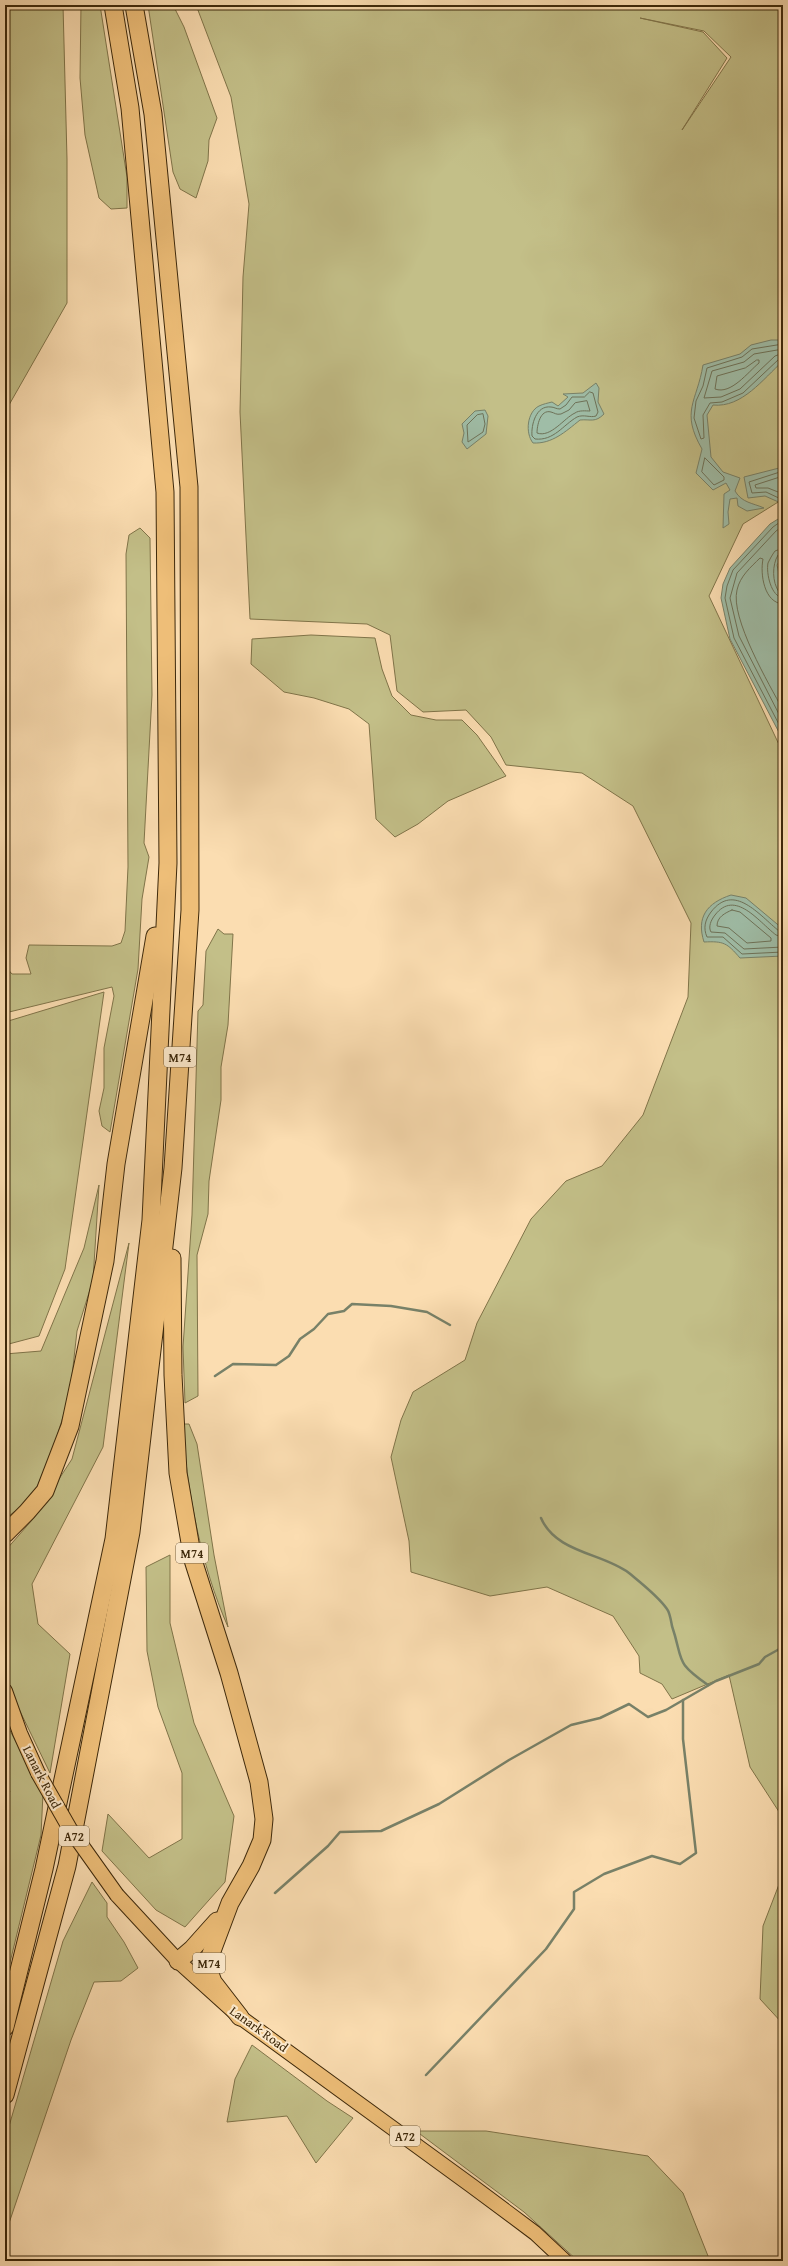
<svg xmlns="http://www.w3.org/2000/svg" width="788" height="2266" viewBox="0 0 788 2266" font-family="'Gentium Book Plus',serif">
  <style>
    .green { fill: #c3bf88; stroke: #807449; fill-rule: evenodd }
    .water { fill: #9fbda7; stroke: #788168 }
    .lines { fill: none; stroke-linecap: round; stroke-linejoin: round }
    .shore { stroke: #6e7258; stroke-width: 1 }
    .stream { stroke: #788168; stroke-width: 2.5 }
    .primary-casing { stroke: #3d280a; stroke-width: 16 }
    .highway-casing { stroke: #3d280a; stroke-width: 19 }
    .primary { stroke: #eebe78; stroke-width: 14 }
    .highway { stroke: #eebe78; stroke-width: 17 }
    .primary-bridge-casing { stroke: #3d280a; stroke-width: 16; stroke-linecap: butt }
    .primary-bridge { stroke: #eebe78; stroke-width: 14 }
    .labels { text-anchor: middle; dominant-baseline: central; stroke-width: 4; stroke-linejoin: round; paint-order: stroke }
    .shield { fill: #fce9cc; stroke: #766244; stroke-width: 1 }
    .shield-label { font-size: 12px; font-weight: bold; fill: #3d280a }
    .street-label { font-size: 13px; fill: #3d280a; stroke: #fce9cc }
  </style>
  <rect width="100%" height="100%" fill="#fbddb1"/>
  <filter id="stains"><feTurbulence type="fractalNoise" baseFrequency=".005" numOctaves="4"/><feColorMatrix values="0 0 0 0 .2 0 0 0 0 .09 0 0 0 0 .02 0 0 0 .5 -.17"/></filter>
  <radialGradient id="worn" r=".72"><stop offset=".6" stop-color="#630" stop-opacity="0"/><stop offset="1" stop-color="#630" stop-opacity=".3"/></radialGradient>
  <!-- green -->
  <g class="green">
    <polygon points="5,5 63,5 67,159 67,303 5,412"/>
    <polygon points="81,5 100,5 127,177 127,208 111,209 99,198 85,135 80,78"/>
    <polygon points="148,5 173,5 184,27 217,118 209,140 208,161 196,198 180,189 173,172"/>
    <path d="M 196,5 L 783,5 L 783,499 L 743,524 L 709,596 L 783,753 L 783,1818 L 750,1767 L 729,1675 L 672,1699 L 662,1684 L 640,1673 L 639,1656 L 613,1616 L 547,1587 L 490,1596 L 411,1572 L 409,1541 L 391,1457 L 401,1420 L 413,1392 L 465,1360 L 477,1323 L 531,1219 L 566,1181 L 602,1166 L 643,1115 L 688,997 L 691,923 L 633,806 L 582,773 L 506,765 L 491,737 L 466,710 L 423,712 L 397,691 L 390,635 L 367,624 L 250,619 L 240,412 L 243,277 L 249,204 L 231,97 ZM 640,18 L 704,31 L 731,57 L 682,130 L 727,58 L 703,32 Z"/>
    <polygon points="140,528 150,538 152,695 144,843 149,857 142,899 138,969 110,1132 102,1126 99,1111 104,1088 104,1048 114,996 112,987 5,1013 5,966 12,974 31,974 26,958 29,945 112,946 121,943 125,931 128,867 126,554 129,535"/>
    <polygon points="311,635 375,638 382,669 392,696 411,715 436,720 462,720 477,735 506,776 448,801 418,824 395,837 376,819 369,724 349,709 314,698 284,692 251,664 252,639"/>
    <polygon points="218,929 224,934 233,934 228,1025 221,1067 221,1100 209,1181 208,1214 197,1255 198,1396 185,1403 183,1347 192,1215 198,1011 203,1005 206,951"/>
    <polygon points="104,992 65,1269 39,1336 5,1345 5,1022"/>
    <polygon points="99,1185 93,1280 77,1331 70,1394 54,1446 33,1497 5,1519 5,1354 41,1351 84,1248"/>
    <polygon points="129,1243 103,1447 32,1584 38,1624 70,1654 50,1773 16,1703 5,1673 5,1551 33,1519 72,1459"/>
    <path d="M 182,1424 L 189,1424 L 197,1444 L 214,1555 L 228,1627 C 200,1563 188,1494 182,1424 Z"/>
    <polygon points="170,1555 170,1623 194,1723 234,1816 225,1882 185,1927 156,1910 102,1851 108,1814 149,1858 182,1839 182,1773 158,1707 147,1651 146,1567"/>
    <polygon points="5,1721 43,1793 41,1835 5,1983 5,1795 10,1792 5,1782"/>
    <polygon points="783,1874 783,2024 760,1999 763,1926"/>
    <polygon points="92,1882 107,1903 107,1917 124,1942 138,1968 121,1981 94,1982 71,2040 5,2235 5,2140 63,1941"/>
    <polygon points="252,2045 327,2101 353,2118 316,2163 287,2116 227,2122 235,2079"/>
    <polygon points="416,2131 486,2131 648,2156 683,2193 710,2261 578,2261 524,2212"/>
  </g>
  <!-- water -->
  <g class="water">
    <path d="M 771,340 L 783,340 L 783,361 C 763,379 742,408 713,405 L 707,415 L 711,457 L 723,472 L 740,478 L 735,491 C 742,503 753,503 764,508 L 747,511 L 738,506 L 737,498 L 730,499 L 728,512 L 729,524 L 723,528 L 724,494 L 730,490 L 726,483 L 713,490 L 696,473 L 702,449 C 680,411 697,402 703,365 L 740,354 L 751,345 Z"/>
    <path d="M 596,383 L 599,388 L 598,402 L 604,414 C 595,423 591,419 580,420 C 565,432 552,444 533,443 C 525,433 527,412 539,406 C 543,404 548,403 552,402 L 558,406 L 568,397 L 563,394 L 583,393 Z"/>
    <polygon points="485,410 488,416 486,434 467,449 462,442 464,433 462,424 475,411"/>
    <polygon points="783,467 783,504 765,496 748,498 744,477"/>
    <polygon points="783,516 783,555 777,565 783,592 783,740 730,639 721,598 723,584 730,568 770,524"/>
    <path d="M 731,895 L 746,898 L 783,929 L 783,956 L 740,958 C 727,943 724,941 704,942 C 696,917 707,903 731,895 Z"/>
  </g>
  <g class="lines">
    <!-- shore -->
    <g class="shore">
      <polyline points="783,344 752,349 742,357 707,368 703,386 696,401 694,418 701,439 704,438 703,415 710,403 722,402 743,393 779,359 783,358"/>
      <polyline points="783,349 754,354 744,362 712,371 704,398 721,397 740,389 775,356 783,353"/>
      <path d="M 757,360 L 759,360 L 759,363 C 748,372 731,395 715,389 L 717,376 L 745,368 Z"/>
      <path d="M 590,392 L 593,393 L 598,412 L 596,416 C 590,418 584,414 577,417 C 563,425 554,441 535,439 L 532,436 C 531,425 536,405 551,407 C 554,407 556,409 560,409 L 566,405 L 572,397 L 584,397 Z"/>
      <path d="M 587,401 L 590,411 C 586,411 579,410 575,413 C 564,418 551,438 537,433 C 537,426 540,409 551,412 C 555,413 556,415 561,414 L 569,410 L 575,403 Z"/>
      <polygon points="483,414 485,424 483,432 468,442 467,425 477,415"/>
      <polygon points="705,458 724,477 724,480 714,485 702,472"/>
      <polyline points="783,471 749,482 752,493 766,492 783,500"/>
      <polyline points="783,476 755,485 756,488 768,488 783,494"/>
      <polyline points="783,520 773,527 733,570 727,586 725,598 734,638 783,732"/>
      <polyline points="783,526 776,531 737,573 730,598 739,636 783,722"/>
      <path d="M 783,548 L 775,551 C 772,555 770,559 768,563 C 766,573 771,597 783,598"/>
      <path d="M 783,553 L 778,555 C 772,565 772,582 779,592 L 783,592"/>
      <path d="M 783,604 C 764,603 760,574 763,559 L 760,558 C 751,567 740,576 737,590 C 730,618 769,684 783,710"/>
      <path d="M 732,910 L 740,912 L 771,938 L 771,941 L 747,943 L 729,928 L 717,926 C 717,917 725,913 732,910 Z"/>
      <path d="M 783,932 L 779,931 C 759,915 734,882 711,912 C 705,920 703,928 707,937 L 723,937 L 742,954 L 783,952"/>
      <path d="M 783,937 L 776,935 C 758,921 735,889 715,915 C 711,920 708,927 711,932 L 725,933 L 744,949 L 783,947"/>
    </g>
    <!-- stream -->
    <g class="stream">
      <polyline points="215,1376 233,1364 276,1365 289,1356 300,1339 314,1329 328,1314 344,1311 352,1304 391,1306 427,1312 450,1325"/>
      <path d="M 541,1518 C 556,1553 603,1553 629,1573 C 641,1583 658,1596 667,1609 C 670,1613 671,1621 672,1626 C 684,1662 674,1661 708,1685"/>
      <polyline points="275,1893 328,1846 340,1832 381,1831 439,1804 509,1760 571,1725 600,1718 629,1704 648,1717 666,1710 716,1681 759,1664 765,1657 783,1647"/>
      <polyline points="426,2075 546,1949 574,1909 574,1892 604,1874 652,1856 680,1864 696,1853 683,1739 683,1700"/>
    </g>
    <!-- primary casing -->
    <g class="primary-casing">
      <g id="primary">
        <polyline points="5,1691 20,1733 38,1773"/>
        <polyline points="117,1895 178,1961 240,2017 472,2186 535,2233 565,2261"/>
      </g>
    </g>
    <!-- highway casing -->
    <g class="highway-casing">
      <g id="highway">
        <polyline points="172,1258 173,1375 178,1473 193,1560 229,1673 259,1782 264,1819 262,1840 251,1866 230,1903 209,1959 209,1971 213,1982 240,2017"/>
        <polyline points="5,1534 27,1512 45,1491 70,1426 105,1261 116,1164 155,936"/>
        <polyline points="178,1961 192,1949 217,1921"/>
        <polyline points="5,2027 44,1869 114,1539 151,1220 168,863 165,492 130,108 113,5"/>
        <polyline points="5,2095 67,1866 131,1532 173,1168 190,910 189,487 153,114 134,5"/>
      </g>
    </g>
    <!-- primary -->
    <use href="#primary" class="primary"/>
    <!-- highway -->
    <use href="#highway" class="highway"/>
    <!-- primary-bridge casing -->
    <g class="primary-bridge-casing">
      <polyline id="primary-bridge" points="38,1773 70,1829 117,1895"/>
    </g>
    <!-- primary-bridge -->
    <use href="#primary-bridge" class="primary-bridge"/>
  </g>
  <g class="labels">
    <!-- shield labels -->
    <g class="shield">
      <rect x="164" y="1047" width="32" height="20" rx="3"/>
      <rect x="176" y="1543" width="32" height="20" rx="3"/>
      <rect x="59" y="1826" width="30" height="20" rx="3"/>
      <rect x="193" y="1953" width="32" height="20" rx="3"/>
      <rect x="390" y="2126" width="30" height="20" rx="3"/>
    </g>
    <g class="shield-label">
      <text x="180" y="1057">M74</text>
      <text x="192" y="1553">M74</text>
      <text x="74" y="1836">A72</text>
      <text x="209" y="1963">M74</text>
      <text x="405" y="2136">A72</text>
    </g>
    <!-- street labels -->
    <g class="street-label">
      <text transform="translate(42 1777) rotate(63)">Lanark Road</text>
      <text transform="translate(259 2029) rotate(36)">Lanark Road</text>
    </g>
  </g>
  <!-- margin -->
  <rect width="788" height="2266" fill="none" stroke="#fbddb1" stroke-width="20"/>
  <rect x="6" y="6" width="776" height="2254" fill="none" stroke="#3d280a" stroke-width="2"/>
  <rect x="10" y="10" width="768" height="2246" fill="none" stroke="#3d280a"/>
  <rect width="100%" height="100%" filter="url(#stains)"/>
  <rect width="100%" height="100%" fill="url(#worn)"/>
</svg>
